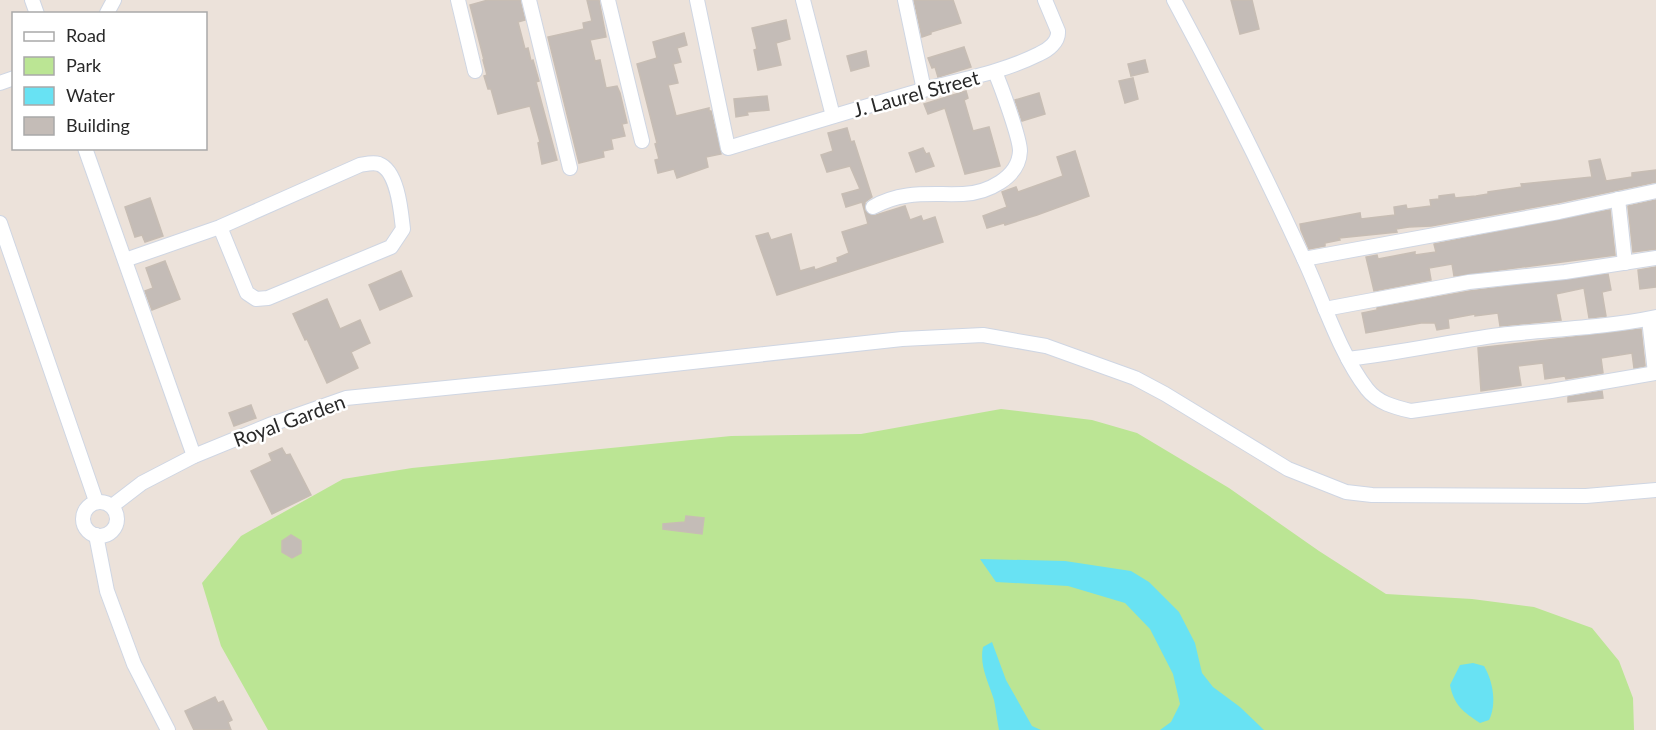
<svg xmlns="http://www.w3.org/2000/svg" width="1656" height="730" viewBox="0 0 1656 730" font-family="Lato,sans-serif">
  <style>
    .green { fill: #bbe594 }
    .water { fill: #68e2f3 }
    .building { fill: #c4bcb7; stroke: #c7bdb4; stroke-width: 1.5 }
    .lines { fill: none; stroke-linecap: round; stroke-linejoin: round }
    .minor-casing { stroke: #cfd6e3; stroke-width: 16 }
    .minor { stroke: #fff; stroke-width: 14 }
    .labels { text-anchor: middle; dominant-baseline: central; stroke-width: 5; stroke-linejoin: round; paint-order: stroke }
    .street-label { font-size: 20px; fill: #292929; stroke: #fff }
  </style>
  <rect width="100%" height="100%" fill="#ece2da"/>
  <!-- green -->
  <polygon class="green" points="1001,409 1092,420 1137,433 1229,488 1319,551 1386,594 1472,599 1534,607 1592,628 1619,661 1633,698 1634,730 268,730 221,646 202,583 241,536 343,479 412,468 731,436 861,434"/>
  <!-- water -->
  <g class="water">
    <polygon points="980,559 1065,561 1131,571 1149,582 1179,612 1195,643 1202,673 1213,687 1240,707 1264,730 1160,730 1171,722 1180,704 1173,674 1150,629 1125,603 1068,586 996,582"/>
    <path d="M 992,642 L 1006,680 L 1032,726 L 1041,730 L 999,730 C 997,720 996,710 994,700 C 989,683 979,666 983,647 Z"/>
    <path d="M 1473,663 L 1484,666 C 1493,681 1497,704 1489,720 L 1480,723 C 1463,712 1454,705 1450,685 L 1460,665 Z"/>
  </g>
  <!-- building -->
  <g class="building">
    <polygon points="488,0 520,0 525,20 518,22 525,49 528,48 531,61 533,60 539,81 536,82 557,160 542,164 538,143 540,142 530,106 498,114 491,89 488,89 484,76 487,75 483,60 484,60 470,5"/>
    <polygon points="587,0 599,0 606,37 590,40 595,61 600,60 606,88 617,86 620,93 627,123 622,124 625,136 611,139 613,149 603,151 604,157 579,163 548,37 584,29 583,23 592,21"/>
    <polygon points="914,0 953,0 961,23 931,32 931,34 922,37"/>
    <polygon points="1231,0 1252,0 1259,29 1240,34"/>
    <polygon points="786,20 790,39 776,43 781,65 758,70 754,50 757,49 752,28"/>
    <polygon points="684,33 687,45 677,48 681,62 673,64 678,83 668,85 676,116 709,108 709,111 711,111 721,154 706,157 708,167 677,178 674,169 658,173 655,160 659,159 655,144 657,143 637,64 657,58 653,42"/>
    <polygon points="964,47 971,67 938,77 935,67 932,68 928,58"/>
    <polygon points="866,51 869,66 851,71 847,56"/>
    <polygon points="1145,60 1148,72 1131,76 1128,64"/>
    <polygon points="1133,78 1138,99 1125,103 1119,81"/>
    <polygon points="966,91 968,98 964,100 973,131 989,127 1000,166 965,174 945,108 928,114 924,104"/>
    <polygon points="1039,93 1045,114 1022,121 1015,100"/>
    <polygon points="767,96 769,110 747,112 748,115 736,117 734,99"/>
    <polygon points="847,128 851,142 854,141 872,197 865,202 865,211 873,216 905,206 910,220 921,216 923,221 935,217 943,242 777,295 756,236 768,233 771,240 791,234 800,271 814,267 815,270 838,262 837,258 849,253 842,232 868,224 862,202 846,207 842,194 860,189 850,166 827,172 821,155 833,151 828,133"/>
    <polygon points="923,148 926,154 929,153 934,166 916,172 909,153"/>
    <polygon points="1075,151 1089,196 1037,215 1005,225 1004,223 987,228 983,216 1007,207 1002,192 1016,187 1018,192 1063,176 1057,157"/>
    <polygon points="1600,159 1606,181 1632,177 1632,173 1656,170 1656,182 1557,203 1431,226 1409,227 1396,229 1397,232 1339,238 1340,240 1325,243 1325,246 1309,249 1301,230 1300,224 1360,213 1361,219 1395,215 1394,207 1406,205 1407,209 1431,206 1430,200 1439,199 1439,196 1454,194 1455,198 1476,196 1488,194 1488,192 1522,187 1521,184 1592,177 1589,161"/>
    <polygon points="150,198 163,236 145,242 142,235 135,237 125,207"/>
    <polygon points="1656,200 1656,249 1633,252 1628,206"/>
    <polygon points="1610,210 1615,255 1454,276 1452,264 1429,268 1431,280 1374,291 1366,257 1377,255 1378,259 1415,252 1415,255 1436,252 1434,244"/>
    <polygon points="165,261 180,299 152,310 145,291 153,288 146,268"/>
    <polygon points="1656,267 1656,287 1640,289 1638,270"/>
    <polygon points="401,271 412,296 380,310 369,285"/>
    <polygon points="1608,274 1611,290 1602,292 1606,316 1589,318 1584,288 1556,294 1561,320 1500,326 1498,313 1475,316 1475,314 1448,319 1449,328 1437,330 1435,323 1421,323 1366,333 1362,313 1377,310 1377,308 1470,291"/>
    <polygon points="327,299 340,329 360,320 370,343 351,352 358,368 327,383 307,339 305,340 293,314"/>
    <polygon points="1641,329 1645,366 1634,368 1632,353 1601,358 1603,373 1566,379 1565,376 1545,379 1543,363 1518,366 1521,385 1481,391 1478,348"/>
    <polygon points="1602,391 1603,398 1568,402 1568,397"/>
    <polygon points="251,405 256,418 234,426 229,413"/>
    <polygon points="282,448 286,455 290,454 311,495 272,514 251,471 272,461 269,454"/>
    <polygon points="686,516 704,518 702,534 663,529 663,524 685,522"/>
    <polygon points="291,535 301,541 301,553 292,558 282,552 282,541"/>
    <polygon points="215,697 218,703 223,701 232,720 228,722 231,730 194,730 185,711"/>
  </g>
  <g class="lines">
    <!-- minor casing -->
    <g class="minor-casing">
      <g id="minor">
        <polyline points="32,0 37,14"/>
        <polyline points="458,0 475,71"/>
        <polyline points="529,0 570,168"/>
        <polyline points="608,0 642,141"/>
        <path d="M 697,0 L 728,148 C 794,128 860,108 926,89 C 964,79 1003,72 1039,54 C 1048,50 1059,42 1058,31 L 1045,0"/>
        <polyline points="803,0 833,116"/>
        <polyline points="905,0 924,90"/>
        <path d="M 1174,0 C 1220,85 1263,170 1303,257 C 1322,297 1340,355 1367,389 C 1378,403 1394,407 1411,411 L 1551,391 L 1656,373"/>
        <polyline points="107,13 114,0"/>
        <polyline points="0,83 14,78"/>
        <polyline points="85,148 194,456"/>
        <polyline points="1618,199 1625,263"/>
        <path d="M 873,207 C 903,190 930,195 963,194 C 987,193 1019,178 1020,151 C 1020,138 1001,86 995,72"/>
        <polyline points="0,223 96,501"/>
        <polyline points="1304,259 1559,212 1656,191"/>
        <path d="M 125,260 L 220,227 L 360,165 C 366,164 373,162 379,164 C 398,171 401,212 403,229 L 391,247 L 268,298 L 256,299 L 247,293 L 220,227"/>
        <polyline points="1325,309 1469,282 1565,272 1656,258"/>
        <polyline points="1649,319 1655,373"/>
        <path d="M 1348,359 C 1399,353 1449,342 1500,335 C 1552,329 1604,328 1656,317"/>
        <circle cx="100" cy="519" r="17"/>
        <polyline points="112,506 142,483 194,456 272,424 346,398 555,377 902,339 983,335 1046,346 1135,378 1165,394 1288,469 1346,492 1372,495 1586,496 1656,490"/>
        <polyline points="96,535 107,591 134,664 168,730"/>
      </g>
    </g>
    <!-- minor -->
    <use href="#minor" class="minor"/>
  </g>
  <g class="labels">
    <!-- street labels -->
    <g class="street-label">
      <text transform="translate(916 93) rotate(-15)">J. Laurel Street</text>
      <text transform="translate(289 420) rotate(-20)">Royal Garden</text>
    </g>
  </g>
  <!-- legend -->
  <rect x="12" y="12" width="195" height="138" fill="#ffffff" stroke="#a9a9a9" stroke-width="1.5"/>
  <rect x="24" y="32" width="30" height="9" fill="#ffffff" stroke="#a9a9a9" stroke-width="1.5"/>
  <text x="66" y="42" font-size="18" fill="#292929">Road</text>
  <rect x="24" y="57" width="30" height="18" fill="#bbe594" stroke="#a9a9a9" stroke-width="1.5"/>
  <text x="66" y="72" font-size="18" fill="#292929">Park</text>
  <rect x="24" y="87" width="30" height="18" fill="#68e2f3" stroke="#a9a9a9" stroke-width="1.5"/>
  <text x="66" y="102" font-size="18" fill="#292929">Water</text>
  <rect x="24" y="117" width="30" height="18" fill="#c4bcb7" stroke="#a9a9a9" stroke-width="1.5"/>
  <text x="66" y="132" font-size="18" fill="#292929">Building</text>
</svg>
